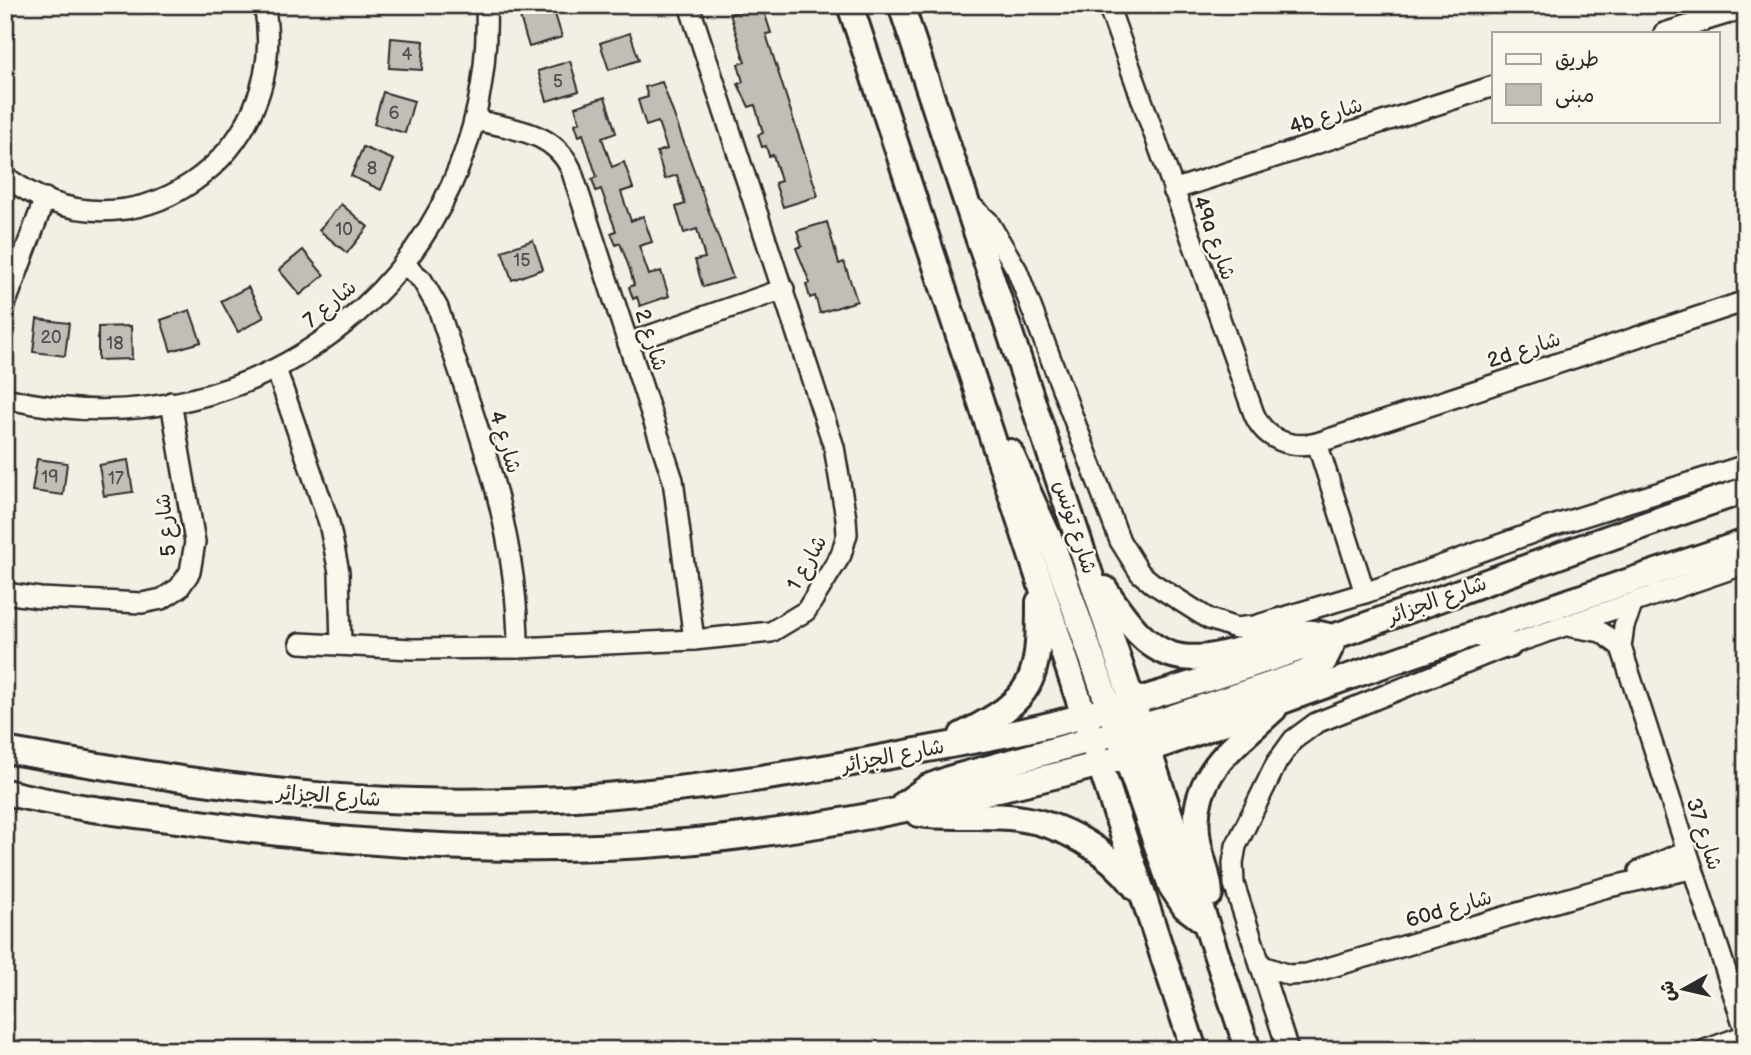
<svg xmlns="http://www.w3.org/2000/svg" width="1751" height="1055" viewBox="0 0 1751 1055" font-family="'Balsamiq Sans','Playpen Sans Arabic',sans-serif">
  <style>
    .building { fill: #c0beb6; stroke: #2b2b2b; stroke-width: 2 }
    .lines { fill: none; stroke-linecap: round; stroke-linejoin: round }
    .minor-casing { stroke: #2b2b2b; stroke-width: 24 }
    .major-casing { stroke: #2b2b2b; stroke-width: 30 }
    .minor { stroke: #fbf7ec; stroke-width: 19 }
    .major { stroke: #fbf7ec; stroke-width: 24 }
    .labels { text-anchor: middle; dominant-baseline: central; stroke-width: 5; stroke-linejoin: round; paint-order: stroke }
    .number-label { font-size: 18px; fill: #50504e }
    .street-label { font-size: 21px; fill: #2b2b2b; stroke: #fbf7ec }
  </style>
  <rect width="100%" height="100%" fill="#f3efe4"/>
  <filter id="ink" filterUnits="userSpaceOnUse"><feTurbulence type="fractalNoise" baseFrequency=".0143" numOctaves="2"/><feDisplacementMap in="SourceGraphic" scale="14" xChannelSelector="R" yChannelSelector="G"/><feConvolveMatrix kernelMatrix="1 2 1 2 8 2 1 2 1" color-interpolation-filters="sRGB"/></filter>
  <g filter="url(#ink)">
    <!-- building -->
    <g class="building">
      <polygon points="762,5 771,33 766,34 818,196 783,207 775,183 781,181 773,155 769,156 766,146 762,147 758,135 763,133 755,105 749,107 738,84 743,82 738,64 745,62 730,14"/>
      <polygon points="553,7 562,37 529,47 520,17"/>
      <polygon points="630,33 639,60 609,70 600,43"/>
      <polygon points="391,38 424,41 422,70 389,68"/>
      <polygon points="570,61 579,91 547,101 538,71"/>
      <polygon points="662,82 733,278 703,287 695,260 705,258 697,229 684,233 676,207 685,204 677,175 665,179 657,152 667,149 658,122 646,126 638,100 648,97 645,87"/>
      <polygon points="383,92 414,101 405,133 374,124"/>
      <polygon points="605,97 616,133 602,138 612,167 624,162 633,188 621,192 631,221 643,216 652,242 639,246 649,275 661,271 669,296 640,306 637,297 633,299 629,287 634,285 630,270 620,243 616,245 611,233 616,231 601,189 596,191 592,179 597,177 583,134 579,136 575,124 580,122 575,107"/>
      <polygon points="363,147 394,160 381,190 351,176"/>
      <polygon points="341,204 368,227 347,253 319,230"/>
      <polygon points="827,222 839,264 844,262 857,301 820,313 815,296 810,298 806,284 810,283 796,248 802,246 797,231"/>
      <polygon points="533,240 543,269 512,280 502,251"/>
      <polygon points="303,250 324,275 300,295 279,270"/>
      <polygon points="248,287 264,317 238,332 221,301"/>
      <polygon points="190,310 201,342 171,351 161,320"/>
      <polygon points="37,319 69,323 65,356 33,352"/>
      <polygon points="131,326 132,359 98,360 98,327"/>
      <polygon points="37,459 67,463 63,495 32,491"/>
      <polygon points="128,460 133,492 104,496 99,465"/>
    </g>
    <g class="lines">
      <!-- minor casing -->
      <g class="minor-casing">
        <g id="minor">
          <path d="M 1108,5 L 1254,414 C 1265,440 1291,449 1317,443 L 1746,301"/>
          <polyline points="1664,33 1746,8"/>
          <path d="M 475,120 C 512,129 554,131 571,169 L 673,480 L 694,640"/>
          <path d="M 5,176 C 129,272 294,154 264,5"/>
          <polyline points="1173,190 1494,86"/>
          <polyline points="965,200 988,221 1017,270 1120,541 1140,573 1152,583 1209,619 1236,628 1254,626 1365,593 1546,528 1746,465"/>
          <path d="M 404,264 L 422,280 L 438,308 C 475,420 518,529 518,648"/>
          <polyline points="5,305 45,198"/>
          <polyline points="628,343 784,289"/>
          <polyline points="276,369 329,523 339,572 341,645"/>
          <path d="M 5,398 C 261,460 496,267 486,5"/>
          <polyline points="1317,443 1365,593"/>
          <polyline points="5,593 40,598 142,603 162,599 179,588 190,572 195,542 171,402"/>
          <polyline points="1633,603 1624,626 1621,647 1746,1033"/>
          <polyline points="1572,627 1601,632 1621,647"/>
          <polyline points="300,643 412,649 518,648 694,640 771,632 806,611 841,555 847,534 846,518 834,447 689,5"/>
          <polyline points="1639,871 1686,851"/>
          <polyline points="1260,965 1289,975 1307,974 1604,888 1691,869"/>
          <polyline points="1288,1050 1234,884 1233,863 1236,846 1277,762 1293,740 1316,723 1509,645 1746,564"/>
          <polyline points="1705,1050 1746,1035"/>
        </g>
      </g>
      <!-- major casing -->
      <g class="major-casing">
        <g id="major">
          <polyline points="850,5 1194,1050"/>
          <polyline points="901,5 1248,1050"/>
          <polyline points="1010,452 1054,549 1171,886 1185,907 1205,922"/>
          <path d="M 1105,589 C 1153,663 1178,671 1262,643 C 1289,634 1306,628 1334,638"/>
          <polyline points="1475,633 1509,645"/>
          <path d="M 962,735 C 1035,698 1039,681 1039,602"/>
          <path d="M 5,750 C 127,771 247,792 370,799 C 550,810 731,787 906,753 C 959,743 1013,735 1065,721 C 1297,659 1518,566 1746,490"/>
          <path d="M 5,792 C 66,807 129,814 192,822 C 353,845 522,856 685,842 C 812,831 950,802 1074,771 C 1161,749 1244,714 1329,684 C 1467,635 1606,589 1746,542"/>
          <polyline points="904,804 928,787 952,778 1167,719 1305,673 1324,661 1335,638"/>
          <path d="M 919,814 C 951,819 984,813 1017,818 C 1063,824 1108,850 1136,888"/>
          <path d="M 1210,894 C 1209,875 1201,859 1198,841 C 1187,777 1233,747 1274,709"/>
        </g>
      </g>
      <!-- minor -->
      <use href="#minor" class="minor"/>
      <!-- major -->
      <use href="#major" class="major"/>
    </g>
  </g>
  <g class="labels">
    <!-- number labels -->
    <g class="number-label">
      <text x="407" y="54">4</text>
      <text x="558" y="81">5</text>
      <text x="394" y="113">6</text>
      <text x="372" y="168">8</text>
      <text x="344" y="229">10</text>
      <text x="522" y="260">15</text>
      <text x="51" y="337">20</text>
      <text x="115" y="343">18</text>
      <text x="50" y="477">19</text>
      <text x="116" y="478">17</text>
    </g>
    <!-- street labels -->
    <g class="street-label">
      <text transform="translate(1326 116) rotate(-18)">4b شارع</text>
      <text transform="translate(1214 238) rotate(70)">49a شارع</text>
      <text transform="translate(330 304) rotate(-40)">شارع 7</text>
      <text transform="translate(651 340) rotate(72)">شارع 2</text>
      <text transform="translate(1524 350) rotate(-18)">2d شارع</text>
      <text transform="translate(505 442) rotate(73)">شارع 4</text>
      <text transform="translate(166 525) rotate(-96)">شارع 5</text>
      <text transform="translate(1075 527) rotate(72)">شارع تونس</text>
      <text transform="translate(807 563) rotate(-61)">شارع 1</text>
      <text transform="translate(1437 600) rotate(-20)">شارع الجزائر</text>
      <text transform="translate(893 756) rotate(-11)">شارع الجزائر</text>
      <text transform="translate(329 796) rotate(4)">شارع الجزائر</text>
      <text transform="translate(1704 834) rotate(72)">شارع 37</text>
      <text transform="translate(1449 909) rotate(-16)">60d شارع</text>
    </g>
  </g>
  <!-- margin -->
  <rect width="1751" height="1055" fill="none" stroke="#fbf7ec" stroke-width="28"/>
  <rect x="14" y="14" width="1723" height="1027" fill="none" stroke="#2b2b2b" stroke-width="2.5" filter="url(#ink)"/>
  <!-- legend -->
  <rect x="1492" y="32" width="228" height="91" fill="#fbf7ec" stroke="#a8a59f" stroke-width="2"/>
  <rect x="1506" y="54" width="35" height="10" fill="#fbf7ec" stroke="#a8a59f" stroke-width="2"/>
  <text x="1555" y="66" font-size="21" fill="#2b2b2b">طريق</text>
  <rect x="1506" y="84" width="35" height="21" fill="#c0beb6" stroke="#a8a59f" stroke-width="2"/>
  <text x="1555" y="102" font-size="21" fill="#2b2b2b">مبنى</text>
  <!-- north arrow -->
  <g transform="translate(1684 989) rotate(262)" stroke="#fbf7ec" stroke-width="5" paint-order="stroke">
  <path d="M0-5L12 26L0 18L-12 26Z" fill="#2b2b2b"/>
  <text y="-10" font-size="19" font-weight="bold" text-anchor="middle" fill="#2b2b2b">ش</text>
  </g>
</svg>
